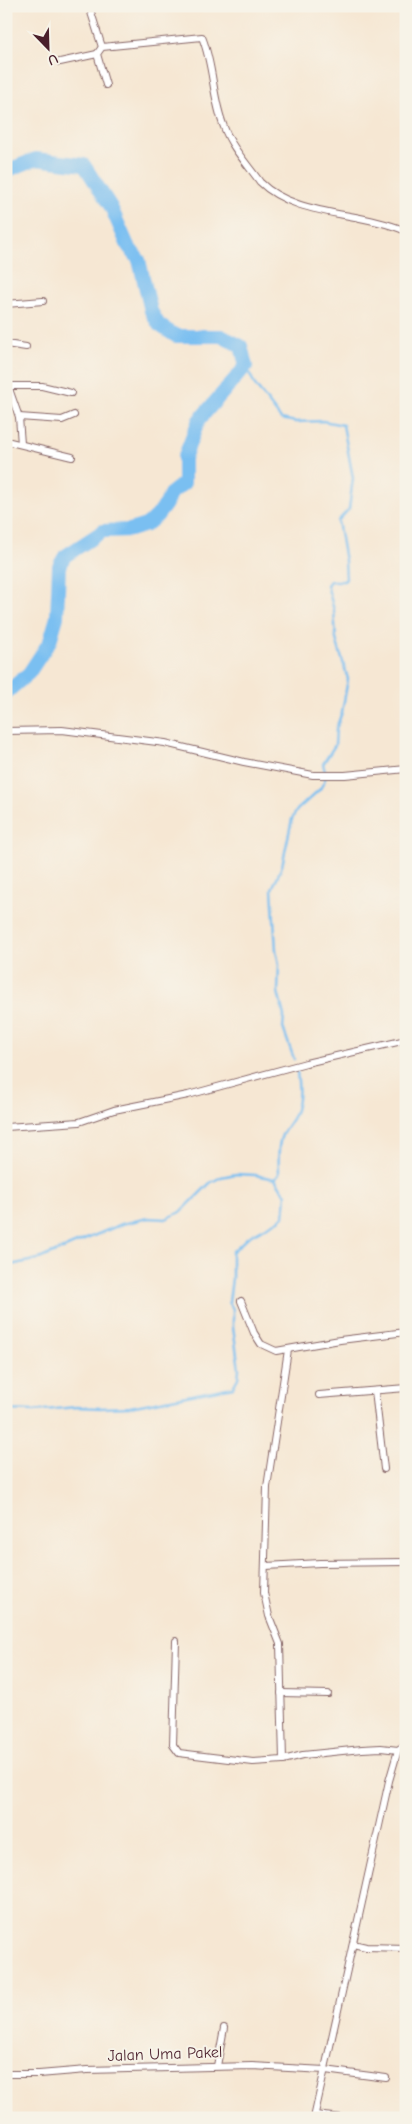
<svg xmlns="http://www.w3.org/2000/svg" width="412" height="2124" viewBox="0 0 412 2124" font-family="'Comic Neue',sans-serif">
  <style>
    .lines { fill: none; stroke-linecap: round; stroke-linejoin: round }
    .stream { stroke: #7abff1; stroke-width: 2.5 }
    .river { stroke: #7abff1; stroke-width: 14 }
    .street-casing { stroke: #866566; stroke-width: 8 }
    .street { stroke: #fff; stroke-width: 6 }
    .labels { text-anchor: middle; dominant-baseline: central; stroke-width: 4; stroke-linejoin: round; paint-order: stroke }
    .street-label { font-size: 16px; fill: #4a1f2b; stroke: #f7f3e8 }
  </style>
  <rect width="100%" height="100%" fill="#f7f3e8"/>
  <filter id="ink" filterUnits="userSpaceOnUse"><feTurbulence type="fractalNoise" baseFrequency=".02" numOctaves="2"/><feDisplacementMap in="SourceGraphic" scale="10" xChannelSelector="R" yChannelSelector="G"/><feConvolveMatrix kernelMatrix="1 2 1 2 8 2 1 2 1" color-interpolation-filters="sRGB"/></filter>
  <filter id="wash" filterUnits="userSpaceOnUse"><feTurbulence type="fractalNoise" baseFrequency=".0096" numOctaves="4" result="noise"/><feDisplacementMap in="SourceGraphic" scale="20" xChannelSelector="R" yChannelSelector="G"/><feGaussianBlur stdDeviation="1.12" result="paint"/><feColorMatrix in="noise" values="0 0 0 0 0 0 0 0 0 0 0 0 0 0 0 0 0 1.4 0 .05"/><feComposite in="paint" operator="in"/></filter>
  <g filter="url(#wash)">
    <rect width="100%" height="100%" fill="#f6e7d3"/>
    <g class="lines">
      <!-- stream -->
      <g class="stream">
        <polyline points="246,366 255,385 281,419 296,422 323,421 343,425 353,478 349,509 338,521 345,561 346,579 344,581 330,581 327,585 334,610 336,639 348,679 342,712 336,729 335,745 323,764 326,775 324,782 320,789 297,810 292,819 282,866 272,889 276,950 279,964 278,992 284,1016 283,1028 294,1059"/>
        <path d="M 6,1266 L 39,1259 L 122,1224 L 148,1218 L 166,1219 L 182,1211 L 210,1183 L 221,1177 L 236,1174 L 255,1175 L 275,1179 L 279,1174 C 279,1161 277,1146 282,1135 C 285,1128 291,1122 294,1115 C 300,1102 299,1086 297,1072"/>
        <polyline points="6,1410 34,1411 76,1407 100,1408 130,1407 233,1387 238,1378 239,1369 233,1327 233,1309 229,1302 232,1278 232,1252 248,1237 279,1220 284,1216 286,1195 275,1179"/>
      </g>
      <!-- river -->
      <polyline class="river" points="6,171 36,159 84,165 111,207 128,246 139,260 151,311 159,325 176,336 221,336 241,346 246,366 199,420 184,458 184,483 170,494 166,504 157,516 146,525 130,530 103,531 65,556 59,566 57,617 50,641 29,673 6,693"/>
    </g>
  </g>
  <g filter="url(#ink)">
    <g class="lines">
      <!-- street casing -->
      <g class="street-casing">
        <g id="street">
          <polyline points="89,6 102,47"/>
          <polyline points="60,62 97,54"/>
          <path d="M 106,85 L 97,54 L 102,47 L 202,37 C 214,66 212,98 224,127 C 231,147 248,165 260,182 C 295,217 360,211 406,231"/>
          <polyline points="6,304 43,301"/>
          <polyline points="6,344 26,347"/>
          <polyline points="6,376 8,386 19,417 21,444"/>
          <polyline points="8,386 42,386 71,393"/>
          <polyline points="19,417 62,420 74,415"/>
          <polyline points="6,441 72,457"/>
          <polyline points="6,731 62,730 165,743 244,762 313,775 345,775 406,769"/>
          <polyline points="6,1127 79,1122 114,1110 188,1095 306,1063 406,1040"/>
          <polyline points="241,1301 254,1333 261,1344 276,1351 340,1340 406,1332"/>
          <polyline points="375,1391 384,1469"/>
          <polyline points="319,1395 406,1388"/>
          <polyline points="266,1566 320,1563 406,1562"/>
          <polyline points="176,1641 173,1745 179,1753 253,1762 283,1760 303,1755 362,1749 381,1748 398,1750"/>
          <polyline points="281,1693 328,1694"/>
          <polyline points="283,1760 280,1644 269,1616 264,1593 267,1487 288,1350"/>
          <polyline points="353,1944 366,1947 406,1948"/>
          <polyline points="217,2066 224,2028"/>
          <polyline points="6,2074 39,2074 87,2070 252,2066 325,2070 386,2078"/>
          <polyline points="315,2115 342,2118"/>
          <polyline points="314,2118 389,1781 398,1750 406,1744"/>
        </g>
      </g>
      <!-- street -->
      <use href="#street" class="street"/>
    </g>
  </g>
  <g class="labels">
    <!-- street labels -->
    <g class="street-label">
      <text transform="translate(165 2054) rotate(-2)">Jalan Uma Pakel</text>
    </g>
  </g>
  <!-- margin -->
  <rect width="412" height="2124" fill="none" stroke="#f7f3e8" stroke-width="25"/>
  <!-- north arrow -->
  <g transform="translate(48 48) rotate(157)" stroke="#f7f3e8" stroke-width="4" paint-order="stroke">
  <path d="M0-4L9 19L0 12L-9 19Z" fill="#4a1f2b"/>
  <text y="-8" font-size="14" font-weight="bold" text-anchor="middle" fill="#4a1f2b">U</text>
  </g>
</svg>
